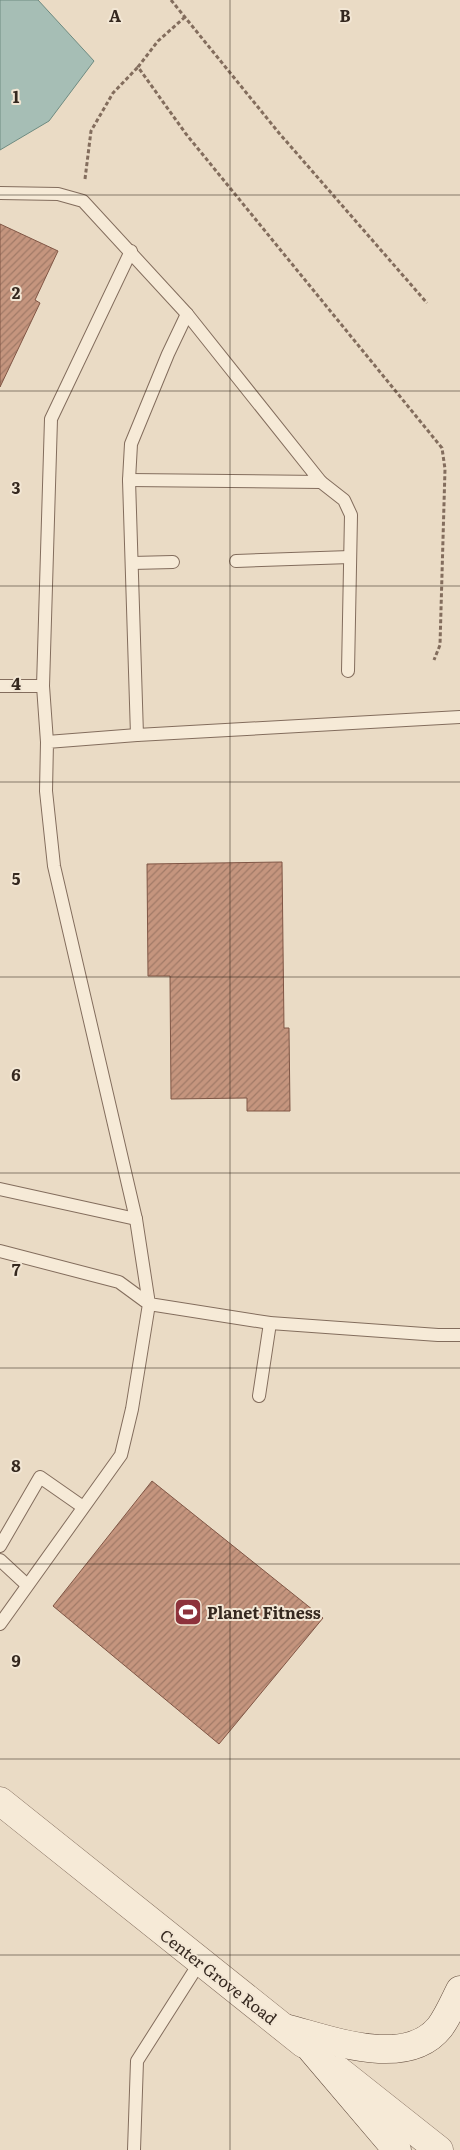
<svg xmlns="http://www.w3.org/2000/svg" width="460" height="2150" viewBox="0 0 460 2150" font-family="Literata,serif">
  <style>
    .water { fill: #a6beb5; stroke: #6e8b81 }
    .building { fill: url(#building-hatch); stroke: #805645 }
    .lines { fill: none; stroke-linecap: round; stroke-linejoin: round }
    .service-casing { stroke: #836d5d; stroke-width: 14 }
    .tertiary-casing { stroke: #836d5d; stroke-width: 29 }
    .secondary-casing { stroke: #654f40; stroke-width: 29 }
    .path { stroke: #836d5d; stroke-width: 3; stroke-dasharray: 4 2.5; stroke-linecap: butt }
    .service { stroke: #f6ead7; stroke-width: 12 }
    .tertiary { stroke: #f6ead7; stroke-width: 28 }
    .secondary { stroke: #f6ead7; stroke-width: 28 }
    .grid { fill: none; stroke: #35281f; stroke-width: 1; stroke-opacity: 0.55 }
    .labels { text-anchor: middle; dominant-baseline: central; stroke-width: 4; stroke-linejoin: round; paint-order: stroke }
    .poi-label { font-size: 16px; font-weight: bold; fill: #35281f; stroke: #f2e6d4; text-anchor: start }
    .street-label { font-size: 16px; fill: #35281f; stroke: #f2e6d4 }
    .grid-label { font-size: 16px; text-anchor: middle; font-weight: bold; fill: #35281f; stroke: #f2e6d4; stroke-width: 4; stroke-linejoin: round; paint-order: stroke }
  </style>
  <defs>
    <pattern id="building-hatch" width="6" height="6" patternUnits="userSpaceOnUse" patternTransform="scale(1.25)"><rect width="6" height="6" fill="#c5957e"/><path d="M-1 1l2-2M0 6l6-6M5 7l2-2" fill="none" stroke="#a17a67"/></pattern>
  </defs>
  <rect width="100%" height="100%" fill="#eadbc5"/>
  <!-- water -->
  <polygon class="water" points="0,0 38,0 94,61 49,121 0,150"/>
  <!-- building -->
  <g class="building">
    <polygon points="0,224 58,251 35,300 40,303 0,387"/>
    <polygon points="282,862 284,1028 289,1028 290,1111 247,1111 247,1098 171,1099 170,976 148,976 147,864"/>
    <polygon points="152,1481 323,1618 219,1744 53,1606"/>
  </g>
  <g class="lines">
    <!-- service casing -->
    <g class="service-casing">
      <g id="service">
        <polyline points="0,193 58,194 83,201 187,314 321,482 129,480"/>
        <polyline points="321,482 344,500 351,515 348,671"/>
        <polyline points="236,561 350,557"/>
        <polyline points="132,563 173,562"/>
        <polyline points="0,686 43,686"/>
        <polyline points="460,717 137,735 47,742 46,791 54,866 136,1219 149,1304 270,1323 438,1335 460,1335"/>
        <polyline points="137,735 129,480 131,444 168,354 187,314"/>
        <polyline points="47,742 43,686 51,419 131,251"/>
        <polyline points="0,1189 136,1219"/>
        <polyline points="0,1251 119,1282 149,1304 132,1409 121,1455 0,1624"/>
        <polyline points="259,1396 270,1323"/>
        <polyline points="0,1546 40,1477 83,1507"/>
        <polyline points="0,1560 27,1585"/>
        <polyline points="134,2150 137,2061 200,1962"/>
      </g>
    </g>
    <!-- tertiary casing -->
    <g class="tertiary-casing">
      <g id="tertiary">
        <polyline points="0,1801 304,2044"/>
        <polyline points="338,2070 439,2150"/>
      </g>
    </g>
    <!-- secondary casing -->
    <g class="secondary-casing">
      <g id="secondary">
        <path d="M 285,2028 C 329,2039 406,2070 440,2027 C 448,2016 454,2002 460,1990"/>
        <polyline points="312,2050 397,2150"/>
      </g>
    </g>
    <!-- path -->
    <g class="path">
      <polyline points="171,0 279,133 427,303"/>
      <polyline points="185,17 158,41 138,67 186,134 442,448 445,469 440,645 434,660"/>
      <polyline points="85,179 91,131 113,93 138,67"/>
    </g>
    <!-- service -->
    <use href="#service" class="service"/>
    <!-- tertiary -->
    <use href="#tertiary" class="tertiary"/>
    <!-- secondary -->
    <use href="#secondary" class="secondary"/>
  </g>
  <!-- grid -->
  <path class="grid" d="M 230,0 L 230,2150M 0,195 L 460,195M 0,391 L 460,391M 0,586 L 460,586M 0,782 L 460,782M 0,977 L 460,977M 0,1173 L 460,1173M 0,1368 L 460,1368M 0,1564 L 460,1564M 0,1759 L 460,1759M 0,1955 L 460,1955"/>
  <!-- icons -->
  <defs>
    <g id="stadium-square" transform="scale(1.4375)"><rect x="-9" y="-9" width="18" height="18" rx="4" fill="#8d323b" stroke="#f2e6d4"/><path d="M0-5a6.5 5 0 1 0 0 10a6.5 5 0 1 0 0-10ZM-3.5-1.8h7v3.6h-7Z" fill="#fff"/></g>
  </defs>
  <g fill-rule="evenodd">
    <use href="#stadium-square" x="188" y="1612"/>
  </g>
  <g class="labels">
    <!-- poi labels -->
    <g class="poi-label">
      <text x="207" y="1612">Planet Fitness</text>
    </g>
    <!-- street labels -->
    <g class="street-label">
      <text transform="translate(219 1976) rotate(38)">Center Grove Road</text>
    </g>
  </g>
  <g class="grid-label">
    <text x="115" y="22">A</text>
    <text x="345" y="22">B</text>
    <text x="16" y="103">1</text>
    <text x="16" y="299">2</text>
    <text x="16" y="494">3</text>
    <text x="16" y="690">4</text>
    <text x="16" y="885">5</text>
    <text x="16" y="1081">6</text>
    <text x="16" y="1276">7</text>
    <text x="16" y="1472">8</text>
    <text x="16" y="1667">9</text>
  </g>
</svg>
